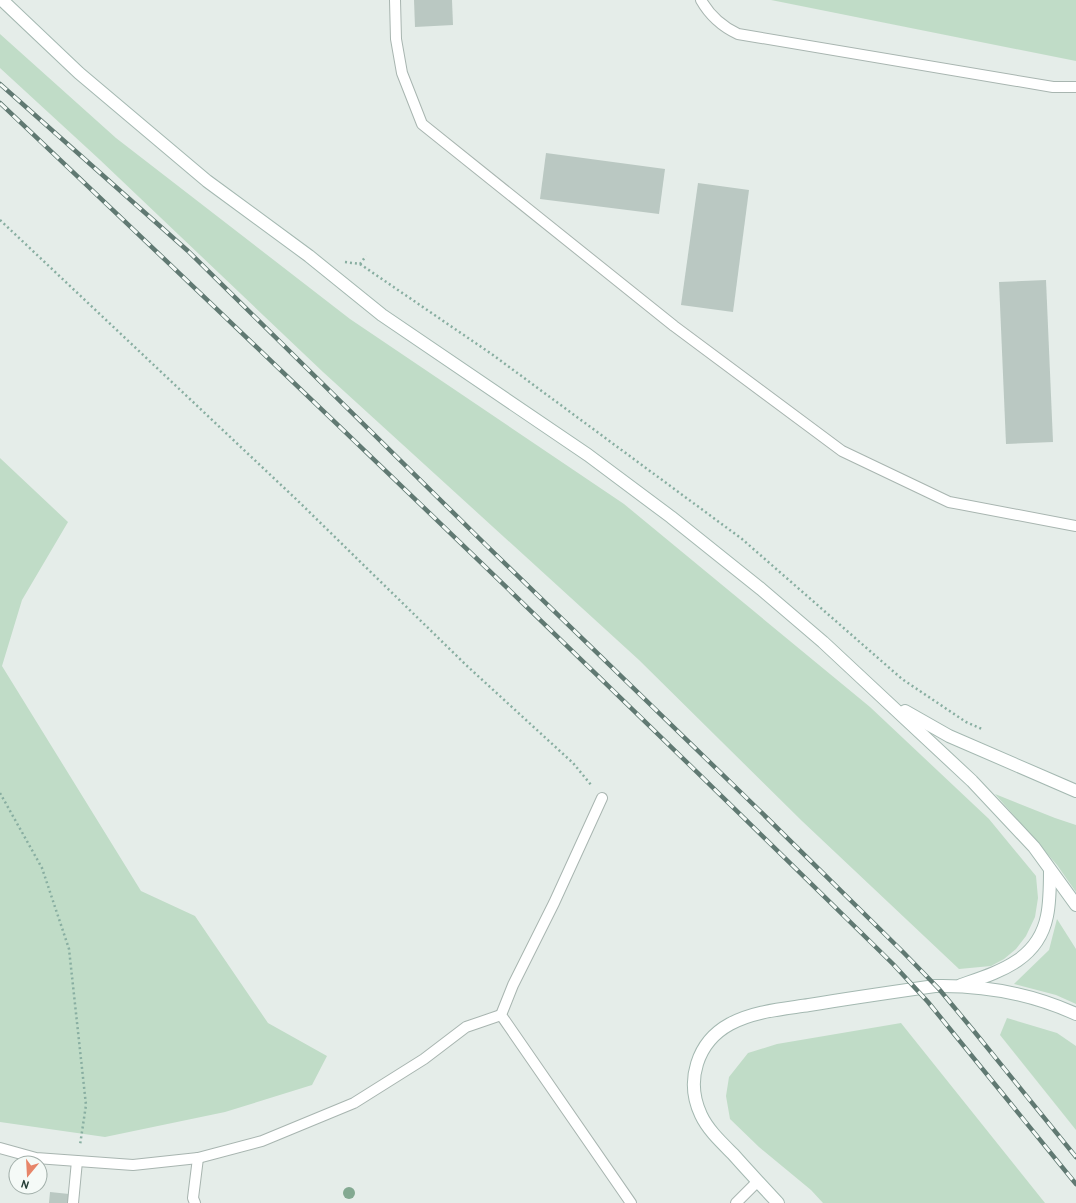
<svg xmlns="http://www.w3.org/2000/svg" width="1076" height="1203" viewBox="0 0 1076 1203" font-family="Overpass,sans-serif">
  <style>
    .green { fill: #c0dcc7 }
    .building { fill: #bac8c2 }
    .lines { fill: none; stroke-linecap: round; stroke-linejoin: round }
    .lane-casing { stroke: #a8b5b0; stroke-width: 12 }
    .secondary-casing { stroke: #a4b8b1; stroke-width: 14 }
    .path { stroke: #88aea1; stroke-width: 2.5; stroke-dasharray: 2 3; stroke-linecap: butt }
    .lane { stroke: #fff; stroke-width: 10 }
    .secondary { stroke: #fff; stroke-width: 12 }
    .rail-casing { stroke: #607972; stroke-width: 4.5 }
    .rail { stroke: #f5faf7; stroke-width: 3; stroke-dasharray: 9; stroke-linecap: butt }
    .tree { fill: #83a991 }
  </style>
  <rect width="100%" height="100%" fill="#e5ede9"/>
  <!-- green -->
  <g class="green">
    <polygon points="771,0 1076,0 1076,61"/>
    <polygon points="0,34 116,138 350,319 624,504 870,707 989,819 1036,876 1038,898 1035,917 1026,936 1016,949 1004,959 991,966 959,969 802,821 639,660 323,372 99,159 0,68"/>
    <polygon points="0,458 68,522 22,600 2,666 141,891 195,916 268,1023 327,1056 312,1085 225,1112 105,1137 0,1122"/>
    <polygon points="995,794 1055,818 1076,825 1076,892 1057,865"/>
    <polygon points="1057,919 1076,949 1076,1004 1056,995 1014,984 1049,950"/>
    <polygon points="1007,1018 1057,1033 1076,1046 1076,1130 1000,1035"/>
    <polygon points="901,1023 1045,1203 823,1203 811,1190 759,1147 730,1119 726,1096 729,1077 748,1053 777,1044"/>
  </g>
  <!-- building -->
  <g class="building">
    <polygon points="414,0 452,0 453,25 415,27"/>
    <polygon points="546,153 665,169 659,214 540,199"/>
    <polygon points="698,183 749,190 733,312 681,305"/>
    <polygon points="1046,280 1053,442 1006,444 999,282"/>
    <polygon points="50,1192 69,1194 68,1203 49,1203"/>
  </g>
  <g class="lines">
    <!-- lane casing -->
    <g class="lane-casing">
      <g id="lane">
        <polyline points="395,0 396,39 402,73 422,124 674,326 842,451 949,502 1076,526"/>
        <path d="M 701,0 C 710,16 721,26 738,34 L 1053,87 L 1076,87"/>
        <polyline points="602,798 554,903 513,985 501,1015 631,1203"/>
        <polyline points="0,1148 36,1158 133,1165 198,1158 262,1141 354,1103 424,1059 466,1027 501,1015"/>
        <polyline points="73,1203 77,1161"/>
        <polyline points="195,1203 193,1198 198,1158"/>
        <polyline points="736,1203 758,1181"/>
      </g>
    </g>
    <!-- secondary casing -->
    <g class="secondary-casing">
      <g id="secondary">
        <polyline points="2,0 79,73 207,181 309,256 382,315 588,455 671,517 761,589 823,642 972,781 1034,847 1076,905"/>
        <polyline points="905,711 949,736 1076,791"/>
        <path d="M 961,985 C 998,972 1038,961 1047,916 C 1050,902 1050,886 1050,870"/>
        <path d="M 778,1203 C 763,1187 748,1171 733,1154 C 721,1142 708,1130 701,1115 C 685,1081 697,1042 730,1024 C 754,1011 783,1009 809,1005 C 851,998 893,992 935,986 C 983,985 1032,994 1076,1014"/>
      </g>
    </g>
    <!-- path -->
    <g class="path">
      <polyline points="0,220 297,500 466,665 573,763 592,786"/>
      <polyline points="345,262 360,264 366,256"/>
      <polyline points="360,264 493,355 742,539 902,679 966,722 982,729"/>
      <polyline points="0,793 42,868 69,949 86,1105 80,1145"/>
    </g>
    <!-- lane -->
    <use href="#lane" class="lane"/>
    <!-- secondary -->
    <use href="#secondary" class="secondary"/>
    <!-- rail casing -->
    <g class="rail-casing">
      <g id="rail">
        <polyline points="0,84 188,251 487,546 760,811 903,952 939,989 973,1030 1076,1157"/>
        <path d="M 0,103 C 300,387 598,674 893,964 L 928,1002 L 1076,1184"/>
      </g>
    </g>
    <!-- rail -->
    <use href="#rail" class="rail"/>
  </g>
  <!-- trees -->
  <circle class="tree" cx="349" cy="1193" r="6"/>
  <!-- north arrow -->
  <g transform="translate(28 1175) rotate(198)"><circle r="19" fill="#f5faf7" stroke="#a2afaa"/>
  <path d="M0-3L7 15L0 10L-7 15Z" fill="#e78569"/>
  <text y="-6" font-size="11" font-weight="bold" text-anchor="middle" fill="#253e36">N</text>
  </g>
</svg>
